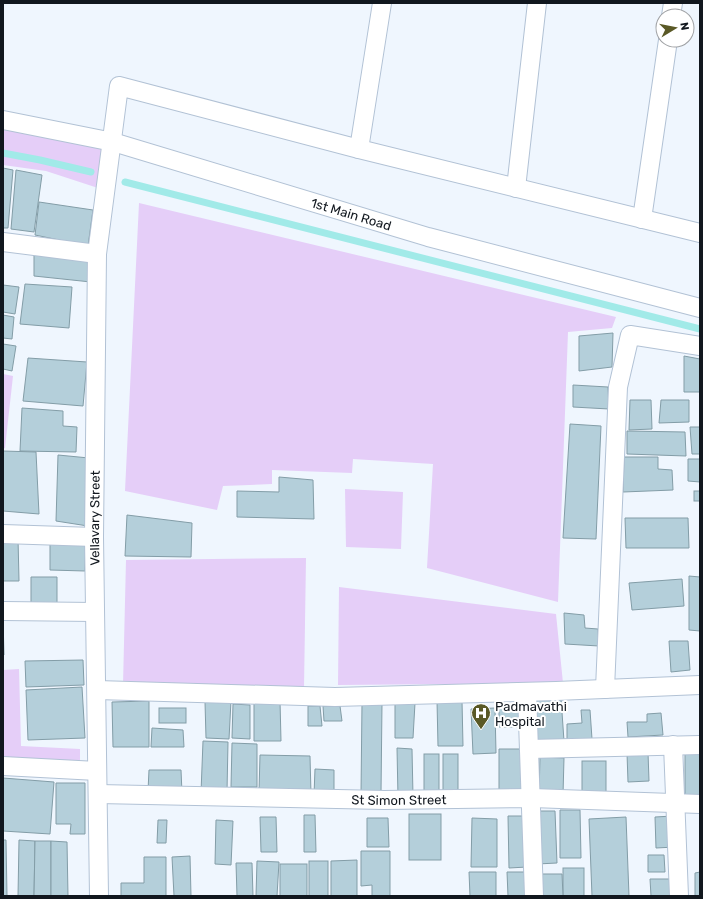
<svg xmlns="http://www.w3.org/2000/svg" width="703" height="899" viewBox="0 0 703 899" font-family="Rubik,sans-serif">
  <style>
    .green { fill: #e5cef8 }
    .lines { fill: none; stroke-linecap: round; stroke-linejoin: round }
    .stream { stroke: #a1eae8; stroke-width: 7 }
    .building { fill: #b4cfda; stroke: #839da7 }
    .minor-casing { stroke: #b2c2d5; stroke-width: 20 }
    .minor { stroke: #fff; stroke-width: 18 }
    .labels { text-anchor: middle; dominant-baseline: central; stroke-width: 4; stroke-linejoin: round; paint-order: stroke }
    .street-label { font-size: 13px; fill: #11171e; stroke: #fff }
    .poi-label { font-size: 13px; fill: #11171e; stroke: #fff; text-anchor: start }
  </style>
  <rect width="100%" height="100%" fill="#eff6fe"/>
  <!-- green -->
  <g class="green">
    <polygon points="3,127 104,145 98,188 46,171 3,165"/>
    <polygon points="139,203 616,317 612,328 568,332 558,602 427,568 433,464 353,459 352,473 272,470 272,484 223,486 217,510 125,491"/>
    <polygon points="3,374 13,376 5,448 3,449"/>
    <polygon points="345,489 403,492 401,549 346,547"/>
    <polygon points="306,558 304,688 123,685 126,560"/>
    <polygon points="339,587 556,614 563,683 338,685"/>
    <polygon points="19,669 21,746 80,749 80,763 3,761 3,670"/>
  </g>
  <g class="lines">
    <!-- stream -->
    <g class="stream">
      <polyline points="3,153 40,160 91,172"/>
      <polyline points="125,182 700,329"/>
    </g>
  </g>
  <!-- building -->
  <g class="building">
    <polygon points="3,168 13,170 8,228 3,228"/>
    <polygon points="16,170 42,175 34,232 11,229"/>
    <polygon points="39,202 93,210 88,246 35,235"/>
    <polygon points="34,255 92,261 91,282 34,276"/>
    <polygon points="25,284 72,287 69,328 20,324"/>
    <polygon points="3,285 19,287 15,314 3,312"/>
    <polygon points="3,315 14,317 12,339 3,338"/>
    <polygon points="613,333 612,367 579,371 579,336"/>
    <polygon points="3,344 16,346 12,371 3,369"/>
    <polygon points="684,356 700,359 700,392 684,392"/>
    <polygon points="28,358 87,362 83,406 23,401"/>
    <polygon points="573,385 608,387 609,409 573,407"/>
    <polygon points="630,400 651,400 652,429 629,430"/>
    <polygon points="661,400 689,400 689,422 659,423"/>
    <polygon points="22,408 63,411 63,426 77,427 76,452 20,451"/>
    <polygon points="570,424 601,426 596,539 563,538"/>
    <polygon points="690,427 700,427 700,454 692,454"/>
    <polygon points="627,431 685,432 686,456 627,454"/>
    <polygon points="3,451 36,452 39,514 3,511"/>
    <polygon points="58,455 89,458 88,526 56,521"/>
    <polygon points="624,457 658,457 658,469 672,470 673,490 623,492"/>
    <polygon points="688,459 700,459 700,482 688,481"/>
    <polygon points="279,477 313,480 314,519 237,517 237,491 279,492"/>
    <rect x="694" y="491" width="6" height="10"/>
    <polygon points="127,515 192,523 191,557 125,556"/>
    <polygon points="625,518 688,518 689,548 626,548"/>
    <polygon points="18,538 19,581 3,581 3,539"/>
    <polygon points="50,539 86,540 85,571 50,570"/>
    <polygon points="689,576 700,577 700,631 689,630"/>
    <polygon points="31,577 57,577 57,606 31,605"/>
    <polygon points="682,579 684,606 632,610 629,583"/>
    <polygon points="564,613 584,615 585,628 598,629 599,646 565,644"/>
    <polygon points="3,619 4,655 3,655"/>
    <polygon points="669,641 688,641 690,670 671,672"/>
    <polygon points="83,660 84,685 26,687 25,661"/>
    <polygon points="82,687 85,738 28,740 26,690"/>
    <polygon points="534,696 561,698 564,741 537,743"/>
    <polygon points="254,700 280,701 281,741 254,741"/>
    <polygon points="149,701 149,747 113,747 112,702"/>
    <polygon points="231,701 229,739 206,738 205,702"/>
    <polygon points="437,701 462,701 463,746 438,746"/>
    <polygon points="362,703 382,703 381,794 361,794"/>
    <polygon points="395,703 415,703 413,738 395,738"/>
    <polygon points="233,704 250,705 250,739 232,738"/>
    <polygon points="521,705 522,727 499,727 499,706"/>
    <polygon points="308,706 320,706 322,726 308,726"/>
    <polygon points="323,706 340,706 342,721 324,721"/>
    <rect x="159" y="708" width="27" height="15"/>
    <polygon points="495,708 496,753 473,754 471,709"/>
    <polygon points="581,710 590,710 592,739 567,740 567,724 582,723"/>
    <polygon points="661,713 663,735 628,737 627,722 647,722 647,714"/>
    <polygon points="152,728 183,730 184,747 151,747"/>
    <polygon points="203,741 228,742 227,792 201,793"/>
    <polygon points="232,743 257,744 257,787 231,787"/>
    <polygon points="397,748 412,749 413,796 398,797"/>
    <polygon points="499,749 525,749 525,795 499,796"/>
    <polygon points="648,752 649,781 628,782 627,753"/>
    <rect x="685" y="752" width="15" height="47"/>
    <rect x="424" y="754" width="15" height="41"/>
    <rect x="443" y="754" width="15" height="41"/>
    <polygon points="260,755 310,756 311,794 259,793"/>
    <polygon points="540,757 564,758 563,795 539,794"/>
    <rect x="582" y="761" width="24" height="36"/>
    <polygon points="315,769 334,770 334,796 314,795"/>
    <polygon points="149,770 181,770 182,793 148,791"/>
    <polygon points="3,778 54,782 50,834 3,831"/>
    <polygon points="56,783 85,783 85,834 70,834 71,824 56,824"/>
    <polygon points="560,810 580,810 581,858 560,858"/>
    <polygon points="536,811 555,811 557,863 537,864"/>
    <rect x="409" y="814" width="32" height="46"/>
    <polygon points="304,815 315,815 316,852 304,852"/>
    <polygon points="508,816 527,816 527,867 509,868"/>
    <polygon points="673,816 675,847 656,848 655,817"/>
    <polygon points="260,817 276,817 277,852 261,852"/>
    <polygon points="626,817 629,896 592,896 589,819"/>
    <polygon points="367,818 388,818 389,847 367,847"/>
    <polygon points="472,818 497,819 497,867 471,867"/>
    <polygon points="158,820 167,820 166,843 157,843"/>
    <polygon points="216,820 233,821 231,865 215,864"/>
    <polygon points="3,840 6,840 7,896 3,896"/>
    <polygon points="19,840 35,841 34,896 18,896"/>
    <polygon points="35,841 51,841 51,896 34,896"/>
    <polygon points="51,841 67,842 68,896 51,896"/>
    <polygon points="361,851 390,851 390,896 372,896 372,885 361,886"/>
    <polygon points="648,855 664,855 665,872 648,872"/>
    <polygon points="190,856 191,896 174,896 172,857"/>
    <polygon points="144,857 166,857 166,896 121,896 121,883 144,883"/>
    <polygon points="357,860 357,896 331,896 331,861"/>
    <polygon points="257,861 279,862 277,896 256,896"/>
    <rect x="309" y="861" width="19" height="35"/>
    <polygon points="236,863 252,863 253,896 237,896"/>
    <rect x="280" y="864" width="27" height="32"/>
    <rect x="563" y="868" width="21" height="28"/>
    <polygon points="469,872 496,872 496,896 470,896"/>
    <polygon points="507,872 527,872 528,896 508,896"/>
    <polygon points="700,872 700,896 695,896 695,873"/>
    <polygon points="538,874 562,874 563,896 539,896"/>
    <polygon points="650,879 675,879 675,896 651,896"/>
  </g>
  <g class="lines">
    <!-- minor casing -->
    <g class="minor-casing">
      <g id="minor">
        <polyline points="671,16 673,3"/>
        <path id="s1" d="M 3,120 L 113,142 L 428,237 L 700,308"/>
        <polyline points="359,149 382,3"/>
        <polyline points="516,188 537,3"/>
        <polyline points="642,219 668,40"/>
        <polyline points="3,242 97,254"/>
        <polyline points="3,534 94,537"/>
        <polyline points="3,611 95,612"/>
        <polyline points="605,689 618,387 630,335 700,346"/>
        <polyline points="97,690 335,697 556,691 700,685"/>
        <polyline points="527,692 534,896"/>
        <polyline points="673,745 679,896"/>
        <polyline points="529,749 700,745"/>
        <polyline points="3,766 97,771"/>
        <path id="s2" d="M 98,794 L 384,800 L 532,798 L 700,804"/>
        <path id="s3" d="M 99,896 L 94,537 L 97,254 L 119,86 L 359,149 L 700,233"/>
      </g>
    </g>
    <!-- minor -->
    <use href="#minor" class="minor"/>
  </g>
  <!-- icons -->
  <defs>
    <g id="hospital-pin" transform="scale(1)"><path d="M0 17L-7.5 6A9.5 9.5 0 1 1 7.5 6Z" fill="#5a5926" stroke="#fff"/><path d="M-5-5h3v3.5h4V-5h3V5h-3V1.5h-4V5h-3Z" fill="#fff"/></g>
  </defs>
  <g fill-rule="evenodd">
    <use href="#hospital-pin" x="481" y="713"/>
  </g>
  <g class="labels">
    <!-- street labels -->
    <g class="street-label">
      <text stroke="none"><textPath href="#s1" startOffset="361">1st Main Road</textPath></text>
      <text stroke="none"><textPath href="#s3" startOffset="378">Vellavary Street</textPath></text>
      <text stroke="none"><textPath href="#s2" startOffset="301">St Simon Street</textPath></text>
    </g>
    <!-- poi labels -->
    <g class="poi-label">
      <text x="495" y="706">Padmavathi<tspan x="495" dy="15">Hospital</tspan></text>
    </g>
  </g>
  <!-- border -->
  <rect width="703" height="899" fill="none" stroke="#11171e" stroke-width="8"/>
  <!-- north arrow -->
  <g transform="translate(675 28) rotate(80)"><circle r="19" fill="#ffffff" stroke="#a0a2a5"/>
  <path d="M0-3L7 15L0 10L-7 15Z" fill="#5a5926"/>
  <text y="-6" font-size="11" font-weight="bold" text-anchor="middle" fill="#11171e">N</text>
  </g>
</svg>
